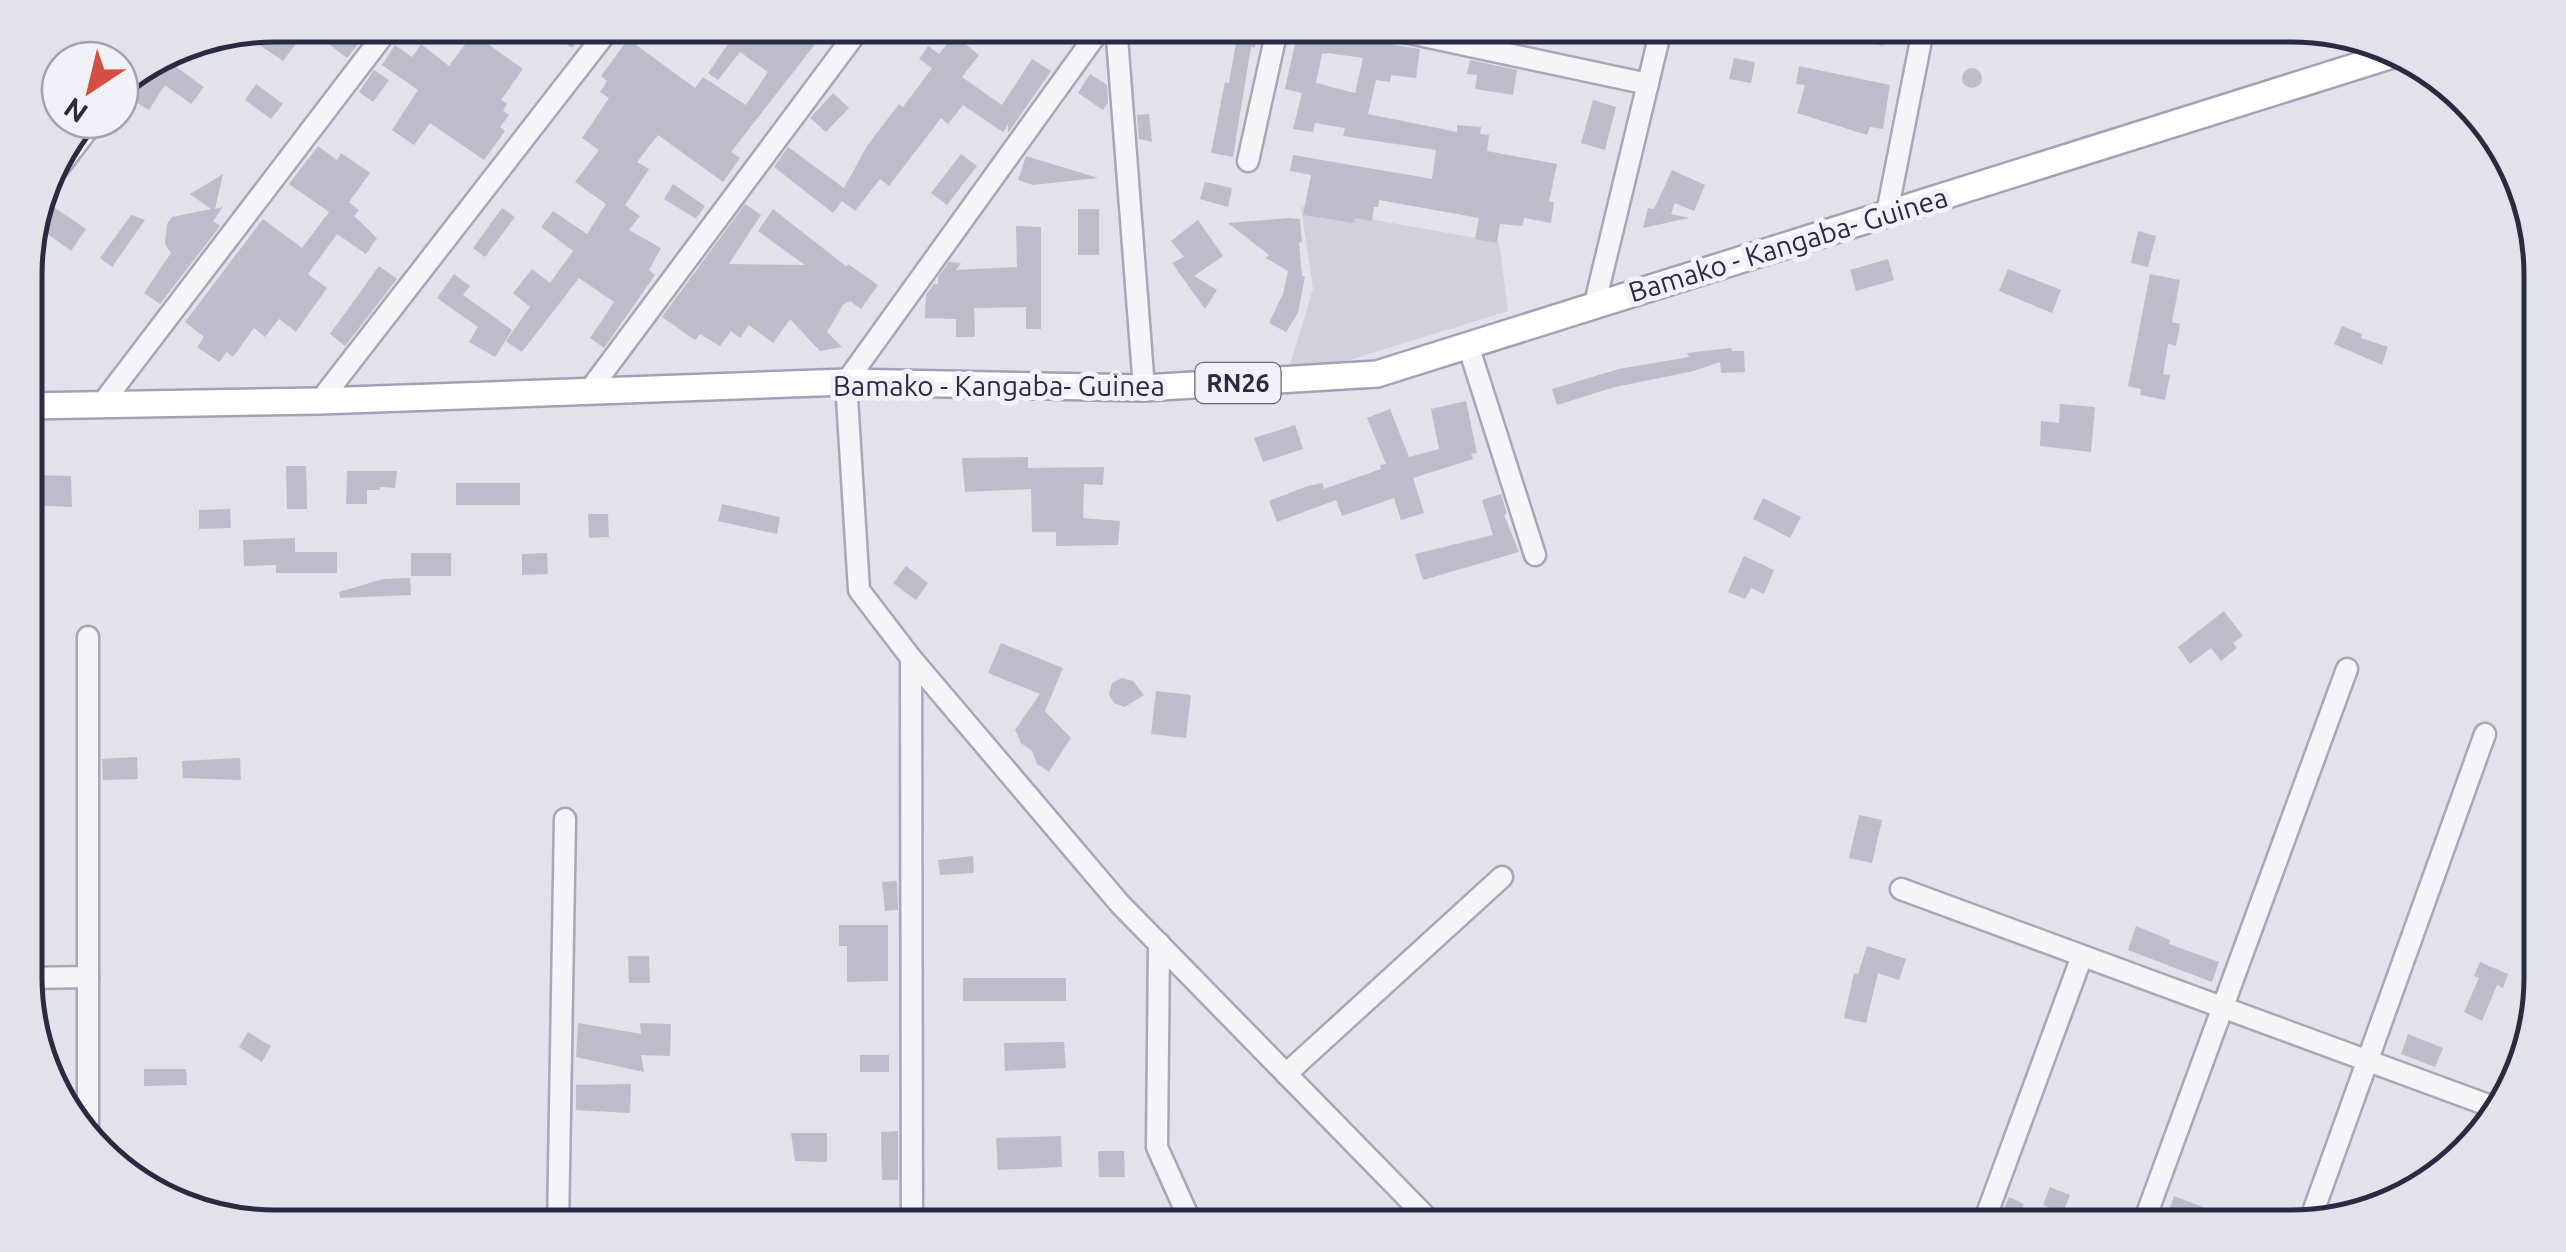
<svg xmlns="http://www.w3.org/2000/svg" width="2566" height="1252" viewBox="0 0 2566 1252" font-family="Ubuntu,sans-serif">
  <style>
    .built { fill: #cfd1dc }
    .building { fill: #bbbdcb; fill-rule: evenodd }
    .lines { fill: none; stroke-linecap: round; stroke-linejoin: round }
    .minor-casing { stroke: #a6a8b5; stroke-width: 25 }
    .major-casing { stroke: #a0a3b7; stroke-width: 30 }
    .minor { stroke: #f4f5f8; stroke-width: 20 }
    .major { stroke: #fff; stroke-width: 25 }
    .labels { text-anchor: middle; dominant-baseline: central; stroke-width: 10; stroke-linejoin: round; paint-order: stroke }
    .shield { fill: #f1f2f8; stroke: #646779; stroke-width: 2.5 }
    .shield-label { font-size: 25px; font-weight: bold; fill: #282c43 }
    .street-label { font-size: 28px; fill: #282c43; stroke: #f1f2f8 }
    .rim { fill: none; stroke: #282c43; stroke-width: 5 }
  </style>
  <rect width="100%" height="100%" fill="#e1e2ea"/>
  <!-- built -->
  <polygon class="built" points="1301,207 1499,242 1508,311 1333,365 1290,365 1313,289"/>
  <!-- building -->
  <g class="building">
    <polygon points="280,25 373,25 347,58 308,28 283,61 252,40 261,28 266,27 274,33"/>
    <polygon points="444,25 501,25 488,44 523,69 501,100 507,104 503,111 509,115 500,127 505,131 484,160 430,123 414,145 392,130 418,90 382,65 395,45 412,57 421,44 449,66 467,42"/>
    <polygon points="538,25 589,25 572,48"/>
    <polygon points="741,25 830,25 731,152 740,158 723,182 658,135 637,162 649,169 625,205 640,216 629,230 661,248 649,270 655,275 604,348 590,338 614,302 579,278 522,352 506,341 530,307 513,293 532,269 550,283 573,251 541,227 553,211 587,234 606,204 575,182 599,150 582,138 609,98 600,92 607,81 601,76 628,39 695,88 703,77 746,105 768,72 740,52 718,80 708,73"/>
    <polygon points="1239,25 1260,25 1255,48 1251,47 1233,157 1211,153 1225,82 1229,83"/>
    <polygon points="1476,25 1519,28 1516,42 1475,33"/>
    <polygon points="1823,25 1888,25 1883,46 1822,30"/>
    <path d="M 1299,26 L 1329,32 L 1329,35 L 1420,49 L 1416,78 L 1391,75 L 1390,82 L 1376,80 L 1368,114 L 1457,132 L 1457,125 L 1481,127 L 1480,134 L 1489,135 L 1487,151 L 1557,164 L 1549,202 L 1554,202 L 1551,223 L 1524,218 L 1523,226 L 1500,224 L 1497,243 L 1475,239 L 1479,218 L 1379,200 L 1378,207 L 1374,207 L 1372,221 L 1355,218 L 1354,223 L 1303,215 L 1311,175 L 1290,171 L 1293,155 L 1432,179 L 1436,150 L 1343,136 L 1345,128 L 1315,123 L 1313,132 L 1293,129 L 1302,93 L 1285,89 ZM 1328,53 L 1363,58 L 1355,93 L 1316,83 L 1322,54 Z"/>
    <polygon points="954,35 979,55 962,77 1002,105 1032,59 1051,71 1008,133 1008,125 1003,132 963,105 948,124 941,118 889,186 880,179 855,211 842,201 833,213 774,167 788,147 844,188 867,146 899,104 903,107 932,68 919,59 928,46 939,54"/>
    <polygon points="162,57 204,87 191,104 165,85 149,110 131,99"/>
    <polygon points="1734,58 1755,62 1751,83 1729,79"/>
    <polygon points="1470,60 1517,70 1513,95 1475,89 1477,75 1467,74"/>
    <polygon points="1799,66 1890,85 1883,129 1870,127 1867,135 1797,113 1805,85 1796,84"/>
    <circle cx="1972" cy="78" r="10"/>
    <polygon points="374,70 389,80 373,102 359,92"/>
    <polygon points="1090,74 1107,85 1108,103 1103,110 1078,93"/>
    <polygon points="256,84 283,104 271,119 245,100"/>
    <polygon points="833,93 849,108 826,132 810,118"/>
    <polygon points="1593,100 1616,107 1605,150 1581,143"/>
    <polygon points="1149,114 1152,142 1139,139 1137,115"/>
    <polygon points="318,146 337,160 341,153 370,173 349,202 359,210 354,216 377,238 366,254 337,234 308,274 327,288 296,332 279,319 265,337 254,328 233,357 227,352 219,362 197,347 204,337 185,322 263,219 302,248 329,212 289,184"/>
    <polygon points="961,154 977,166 947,205 931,193"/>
    <polygon points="1026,156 1098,178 1033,185 1018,180"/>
    <polygon points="1672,170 1705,185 1694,211 1675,203 1671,214 1689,218 1643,228 1648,208 1654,209"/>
    <polygon points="223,174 215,209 223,207 213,221 220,226 160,304 144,293 171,253 165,244 167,224 172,217 211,209 190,194"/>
    <polygon points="1205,182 1232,188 1228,207 1200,199"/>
    <polygon points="673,184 705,206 696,219 664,199"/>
    <polygon points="49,204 86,229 71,251 45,232 29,256 27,255 39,210 43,212"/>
    <polygon points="745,204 761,215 729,264 805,265 758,231 773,209 847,267 848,264 878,285 861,309 850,301 843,305 827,332 842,347 820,351 790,319 773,343 749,325 740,338 731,331 720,346 700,334 695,340 662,317"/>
    <polygon points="502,208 515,217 485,257 473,248"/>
    <rect x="1078" y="209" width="21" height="46"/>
    <polygon points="131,215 145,220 112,267 100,258"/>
    <polygon points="1289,218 1300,219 1302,242 1299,243 1302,276 1305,276 1298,313 1286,332 1269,323 1283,294 1288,271 1266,258 1269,255 1228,223"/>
    <polygon points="1198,220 1223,256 1194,276 1217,290 1205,309 1172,263 1184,257 1171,241"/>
    <polygon points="1016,226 1041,227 1041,329 1026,329 1026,307 974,308 975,337 956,337 956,319 925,318 926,295 934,284 938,284 938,277 949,262 961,263 956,270 1017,267"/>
    <polygon points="2138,231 2156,236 2148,267 2131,263"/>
    <polygon points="1888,259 1894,280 1856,291 1850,270"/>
    <polygon points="379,266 397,279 345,346 330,334"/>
    <polygon points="2008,269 2061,290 2052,313 1999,291"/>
    <polygon points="454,274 470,286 463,295 512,330 495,357 469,342 478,327 437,298"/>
    <polygon points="2150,274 2180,280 2172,322 2180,324 2176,346 2168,344 2163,374 2170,375 2165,400 2140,395 2141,389 2128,386"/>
    <polygon points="26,323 44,336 26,360"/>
    <polygon points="2342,326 2362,334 2361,338 2388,347 2382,365 2334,344"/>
    <polygon points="1731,348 1732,351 1744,351 1745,372 1721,373 1720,362 1694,371 1615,387 1557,405 1552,389 1619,369 1689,357 1687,353"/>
    <polygon points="1466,401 1477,453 1471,454 1473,459 1413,478 1424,513 1401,520 1394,498 1342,516 1336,500 1277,522 1269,501 1308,486 1322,483 1324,489 1381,469 1380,465 1386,464 1367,418 1390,409 1409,457 1439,449 1431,409"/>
    <polygon points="2060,404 2095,407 2091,452 2040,446 2041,421 2059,423"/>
    <polygon points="1295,425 1303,449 1263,462 1254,438"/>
    <polygon points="1028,457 1028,468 1104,467 1103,485 1084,484 1083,518 1120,521 1118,545 1056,546 1056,532 1032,532 1031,489 965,492 962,458"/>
    <polygon points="286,466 306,466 307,509 287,509"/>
    <polygon points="347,471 397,471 395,488 380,487 380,490 367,490 367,504 346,504"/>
    <polygon points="26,475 71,476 72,507 26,505"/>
    <rect x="456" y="483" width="64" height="22"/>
    <polygon points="1501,494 1507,514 1504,515 1519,552 1423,580 1415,554 1493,535 1482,500"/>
    <polygon points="1763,498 1801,517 1790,538 1753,519"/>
    <polygon points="722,504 780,517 777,534 718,521"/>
    <polygon points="230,509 231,528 199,529 199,510"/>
    <polygon points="588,514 608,514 609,537 589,538"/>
    <polygon points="295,538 295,552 337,552 337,573 276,573 276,565 244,566 243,540"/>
    <rect x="411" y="553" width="40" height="23"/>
    <polygon points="547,553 548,574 522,575 522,554"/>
    <polygon points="1744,556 1774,570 1764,594 1751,588 1745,599 1728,592"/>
    <polygon points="906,566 928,583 916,600 893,583"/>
    <polygon points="410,578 411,595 340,598 339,592 383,579"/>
    <polygon points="2224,611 2243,636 2233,643 2237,648 2221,661 2211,648 2190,664 2178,647"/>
    <polygon points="1001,643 1063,668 1045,711 1071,738 1049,772 1037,764 1032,751 1021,743 1015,730 1040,694 988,673"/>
    <polygon points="1122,678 1133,681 1144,695 1125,707 1114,703 1109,694 1112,683"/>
    <polygon points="1156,691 1191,695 1186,738 1151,734"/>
    <polygon points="137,757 138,779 103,780 102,759"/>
    <polygon points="240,758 241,780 183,778 182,761"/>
    <polygon points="1859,815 1882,820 1872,863 1849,858"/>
    <polygon points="973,856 974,873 940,875 938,860"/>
    <polygon points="897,881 898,910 885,911 882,882"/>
    <polygon points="839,925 888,925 888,981 847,982 847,946 839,946"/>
    <polygon points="2136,926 2170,940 2169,944 2219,962 2212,982 2128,950"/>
    <polygon points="1867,946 1906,959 1899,980 1878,973 1866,1023 1844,1018 1854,973 1858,974"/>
    <polygon points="628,956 649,956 650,983 629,983"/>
    <polygon points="2480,962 2508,974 2503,988 2497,985 2482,1021 2464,1012 2479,978 2474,976"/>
    <rect x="963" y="978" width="103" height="23"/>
    <polygon points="578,1023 641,1034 640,1023 671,1024 670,1056 641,1055 644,1072 576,1057"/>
    <polygon points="248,1032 271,1046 262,1062 239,1047"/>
    <polygon points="2408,1034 2443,1048 2435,1067 2401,1054"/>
    <polygon points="1064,1042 1066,1068 1005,1071 1004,1043"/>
    <rect x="860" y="1055" width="29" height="17"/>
    <polygon points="144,1069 186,1069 187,1085 144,1086"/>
    <polygon points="631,1084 630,1113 576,1110 576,1085"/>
    <polygon points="898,1131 898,1180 882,1180 881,1132"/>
    <polygon points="791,1133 827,1133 827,1162 795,1161"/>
    <polygon points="1061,1136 1062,1167 998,1170 996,1138"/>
    <polygon points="1098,1151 1124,1151 1125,1177 1099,1177"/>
    <polygon points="2050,1187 2070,1195 2063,1213 2043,1205"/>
    <polygon points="2174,1196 2208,1209 2201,1227 2188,1227 2166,1218"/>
    <polygon points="2009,1197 2024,1204 2014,1227 1999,1220"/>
  </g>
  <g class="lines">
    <!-- minor casing -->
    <g class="minor-casing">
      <g id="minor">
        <polyline points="1103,25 846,382 859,590 911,658 1120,904 1436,1227"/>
        <polyline points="1116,25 1144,388"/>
        <polyline points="1372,25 1648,84"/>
        <polyline points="120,87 128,76"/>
        <polyline points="1248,161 1278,25"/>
        <polyline points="46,184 95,120"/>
        <polyline points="1887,213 1924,25"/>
        <polyline points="1595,303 1662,25"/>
        <polyline points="1468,345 1535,555"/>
        <polyline points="589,391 862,25"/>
        <polyline points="320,401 612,25"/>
        <polyline points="101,405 391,25"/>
        <polyline points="911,658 912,1227"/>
        <polyline points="1901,889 2496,1108"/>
        <polyline points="1159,943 1157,1147 1193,1227"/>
        <polyline points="27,978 88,977"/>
        <polyline points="1286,1074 1502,877"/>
        <polyline points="88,1138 88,637"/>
        <polyline points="2308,1226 2485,734"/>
        <polyline points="558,1227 565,819"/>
        <polyline points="1982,1227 2082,956"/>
        <polyline points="2142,1227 2347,669"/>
      </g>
    </g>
    <!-- major casing -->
    <g class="major-casing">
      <polyline id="major" points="26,406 320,401 846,382 1144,388 1377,374 2402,52"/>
    </g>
    <!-- minor -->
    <use href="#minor" class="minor"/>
    <!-- major -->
    <use href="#major" class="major"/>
  </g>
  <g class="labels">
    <!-- shield labels -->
    <rect class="shield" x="1195.5" y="363" width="85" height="40" rx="8"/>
    <g class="shield-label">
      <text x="1238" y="383">RN26</text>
    </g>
    <!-- street labels -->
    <g class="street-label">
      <text transform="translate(1788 244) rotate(-17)">Bamako - Kangaba- Guinea</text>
      <text x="999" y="385">Bamako - Kangaba- Guinea</text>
    </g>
  </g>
  <!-- crop -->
  <path d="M0 0H2566V1252H0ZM275 42H2291A233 233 0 0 1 2524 275V977A233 233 0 0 1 2291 1210H275A233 233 0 0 1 42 977V275A233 233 0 0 1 275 42Z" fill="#e1e2ea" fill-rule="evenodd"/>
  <path class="rim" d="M275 42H2291A233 233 0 0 1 2524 275V977A233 233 0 0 1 2291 1210H275A233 233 0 0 1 42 977V275A233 233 0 0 1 275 42Z"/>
  <!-- north arrow -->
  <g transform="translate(90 90) rotate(215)"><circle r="48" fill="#f1f2f8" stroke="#a1a3b0" stroke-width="2.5"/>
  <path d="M0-8L18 38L0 25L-18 38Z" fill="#d44f41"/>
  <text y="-15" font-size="28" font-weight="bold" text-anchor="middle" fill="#282c43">N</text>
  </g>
</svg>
